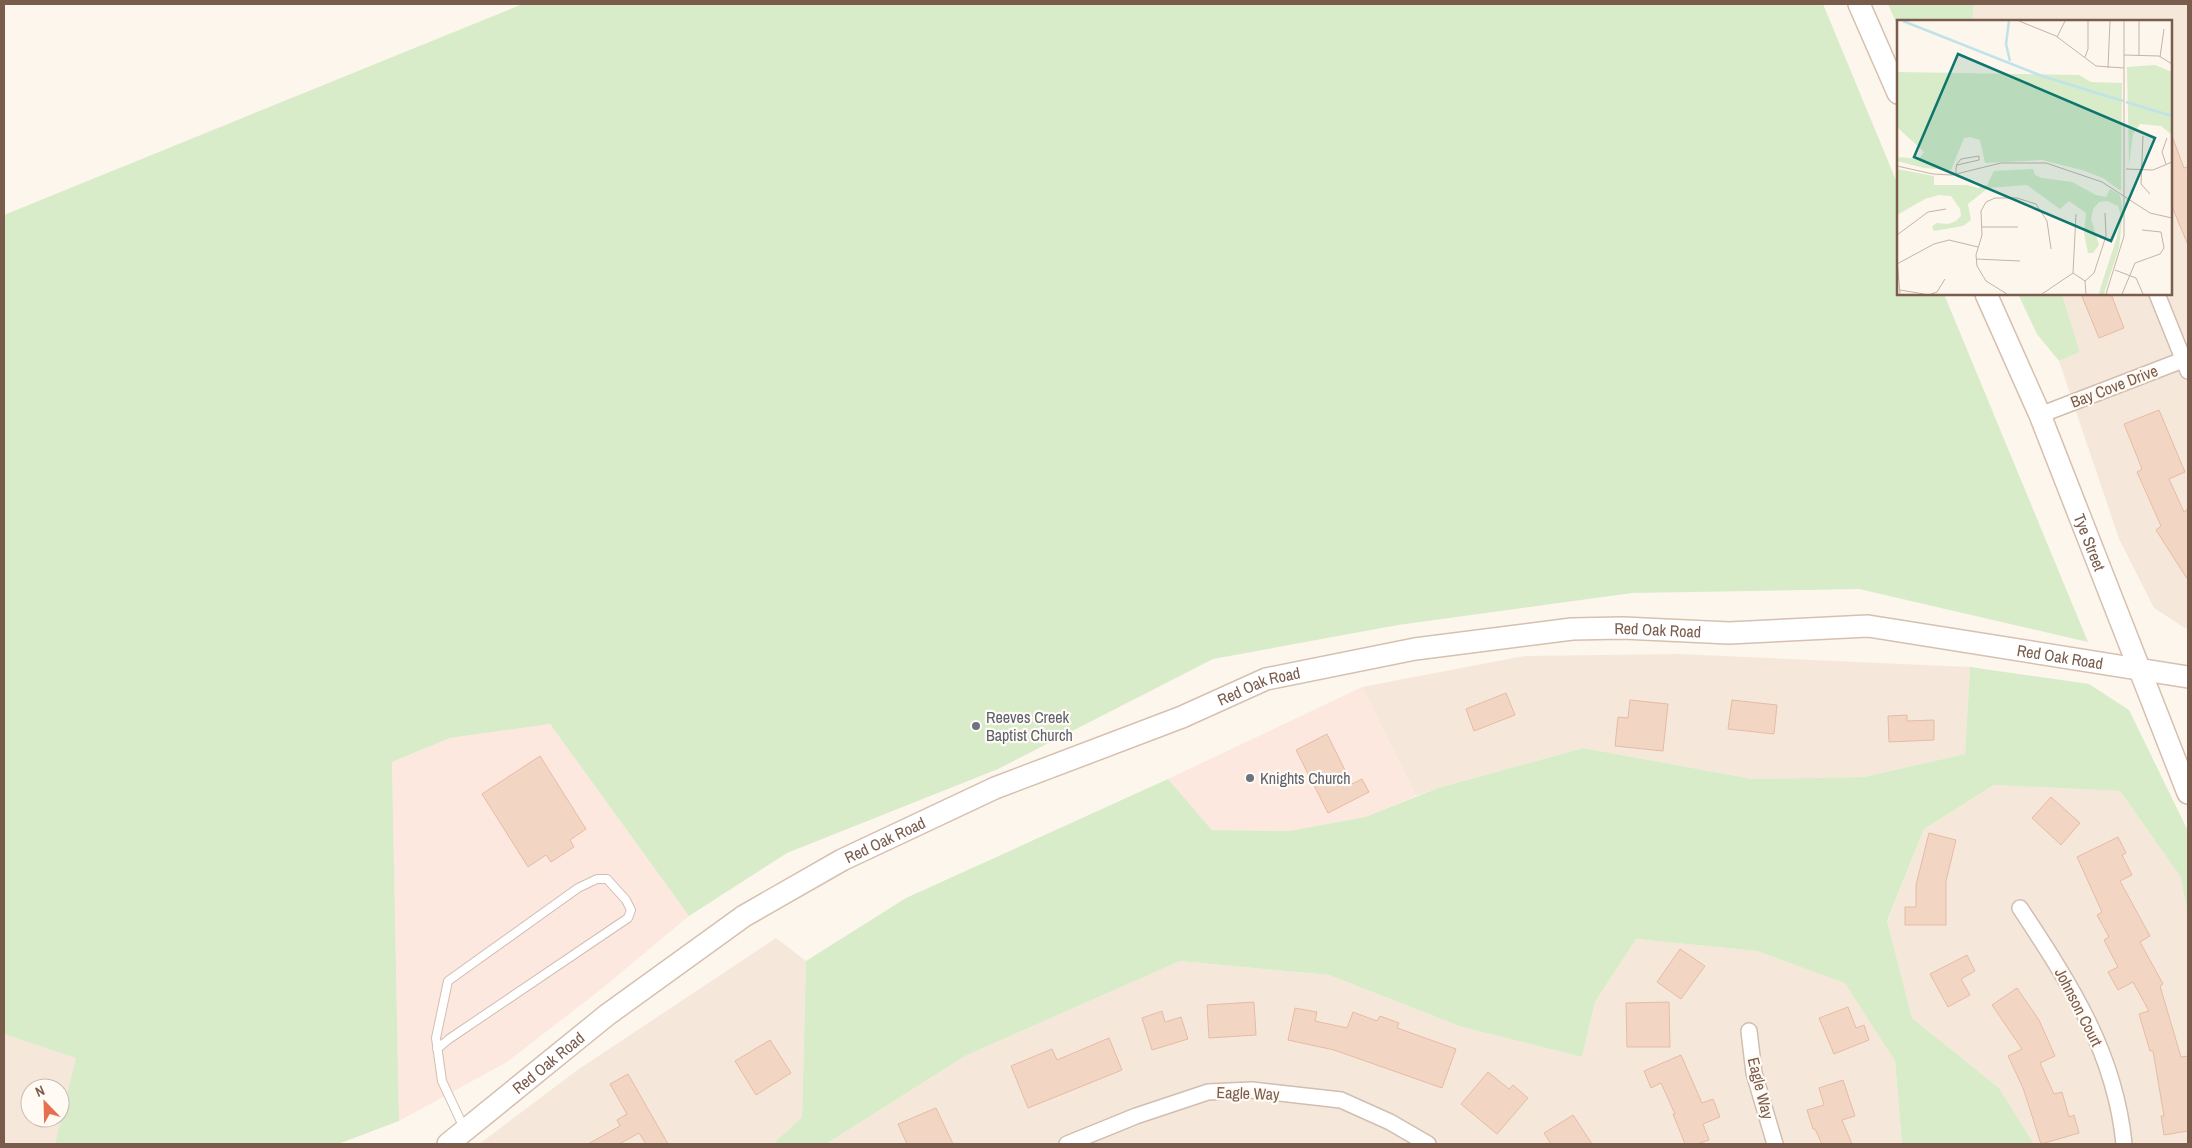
<svg xmlns="http://www.w3.org/2000/svg" width="2192" height="1148" viewBox="0 0 2192 1148" font-family="'Archivo Narrow',sans-serif">
  <style>
    .residential { fill: #f5e8da; fill-rule: evenodd }
    .commercial { fill: #fde8e0 }
    .green { fill: #d8ecc9 }
    .building { fill: #f3d5c3; stroke: #e6bba3 }
    .lines { fill: none; stroke-linecap: round; stroke-linejoin: round }
    .lane-casing { stroke: #d1beb0; stroke-width: 10 }
    .street-casing { stroke: #d1beb0; stroke-width: 18 }
    .secondary-casing { stroke: #d6c0b0; stroke-width: 24 }
    .lane { stroke: #fff; stroke-width: 8 }
    .street { stroke: #fff; stroke-width: 15 }
    .secondary { stroke: #fff; stroke-width: 21 }
    .worship-dot { fill: #6b7280; stroke: #fffaf3; stroke-width: 2 }
    .labels { text-anchor: middle; dominant-baseline: central; stroke-width: 4.5; stroke-linejoin: round; paint-order: stroke }
    .street-label { font-size: 16px; fill: #7a5c4d; stroke: #fffaf3 }
    .worship-label { font-size: 16px; fill: #5b616d; stroke: #fffaf3; text-anchor: start }
    .inset-river { fill: none; stroke: #bfe3e8; stroke-width: 2.5 }
    .inset-road { fill: none; stroke: #c5b3a7; stroke-width: 1 }
    .view { fill: #0f766e; fill-opacity: 0.15; stroke: #0f766e; stroke-width: 2.5 }
    .inset-edge { fill: none; stroke: #7a5c4d; stroke-width: 2.5 }
  </style>
  <rect width="100%" height="100%" fill="#fdf6ec"/>
  <!-- residential -->
  <g class="residential">
    <polygon points="1974,4 2188,4 2188,630 2154,608 2119,539 2059,361 2080,352 2062,294 2171,294 2171,21 1972,21"/>
    <polygon points="1678,654 1970,667 1965,754 1864,777 1753,779 1583,748 1438,788 1416,796 1362,687 1524,656"/>
    <polygon points="1994,785 2120,791 2180,876 2188,914 2188,1144 2034,1144 1999,1088 1912,1018 1887,922 1924,829"/>
    <polygon points="776,938 806,961 802,1117 773,1144 479,1144 576,1071"/>
    <polygon points="1636,939 1757,951 1846,983 1895,1061 1902,1144 826,1144 965,1056 1180,961 1329,975 1462,1027 1582,1057 1595,1002"/>
    <path d="M 4,1034 L 77,1058 L 55,1144 L 4,1144 ZM 30,1088 L 60,1088 L 60,1118 L 30,1118 Z"/>
  </g>
  <!-- commercial -->
  <g class="commercial">
    <polygon points="1362,687 1416,796 1365,817 1289,831 1212,830 1168,779"/>
    <polygon points="550,724 689,916 604,987 507,1062 399,1121 392,762 450,738"/>
  </g>
  <!-- green -->
  <g class="green">
    <polygon points="523,4 1823,4 1898,185 1898,294 1944,294 2088,642 1859,589 1632,593 1398,625 1213,659 998,769 787,853 689,916 550,724 450,738 392,762 399,1121 338,1144 55,1144 76,1058 4,1034 4,215"/>
    <polygon points="1888,4 1974,4 1972,21 1898,21 1898,27"/>
    <polygon points="2018,294 2062,294 2080,352 2059,361 2037,334"/>
    <polygon points="1970,667 2089,684 2129,710 2188,831 2188,914 2180,876 2120,791 1994,785 1924,829 1887,921 1912,1018 1999,1088 2034,1144 1902,1144 1895,1061 1845,983 1757,951 1636,939 1595,1002 1582,1057 1462,1027 1329,975 1180,961 965,1056 826,1144 773,1144 802,1117 806,961 906,898 1168,779 1212,830 1289,831 1365,817 1438,788 1583,748 1753,779 1864,777 1965,754"/>
  </g>
  <!-- building -->
  <g class="building">
    <polygon points="2172,136 2184,168 2188,167 2188,245 2171,204"/>
    <polygon points="2081,294 2111,294 2124,328 2099,338"/>
    <polygon points="2159,410 2185,472 2169,479 2184,512 2188,509 2188,580 2156,530 2161,526 2137,472 2142,469 2124,424"/>
    <polygon points="1506,693 1515,715 1474,731 1466,709"/>
    <polygon points="1630,700 1668,704 1663,751 1615,746 1618,717 1628,718"/>
    <polygon points="1732,700 1777,705 1774,734 1728,729"/>
    <polygon points="1907,715 1907,721 1934,720 1934,740 1889,742 1888,716"/>
    <polygon points="1327,734 1352,784 1362,779 1369,792 1328,813 1296,750"/>
    <polygon points="540,756 586,829 570,840 574,847 551,862 546,855 528,867 482,794"/>
    <polygon points="2051,797 2080,823 2061,845 2032,818"/>
    <polygon points="1929,833 1956,840 1946,881 1946,925 1905,925 1905,907 1916,907 1916,885"/>
    <polygon points="2118,837 2126,853 2122,855 2132,875 2120,881 2150,936 2140,942 2163,984 2160,986 2181,1057 2188,1056 2188,1131 2164,1135 2161,1116 2164,1116 2153,1051 2150,1051 2139,1014 2149,1011 2133,982 2118,990 2108,972 2118,967 2104,940 2109,937 2097,915 2102,912 2077,857"/>
    <polygon points="1680,949 1705,966 1681,999 1657,982"/>
    <polygon points="1967,955 1975,971 1961,979 1970,995 1948,1007 1930,974"/>
    <polygon points="2017,988 2039,1020 2055,1056 2040,1063 2054,1094 2062,1092 2069,1117 2074,1115 2079,1133 2041,1144 2023,1088 2008,1056 2022,1049 1992,1005"/>
    <polygon points="1254,1002 1256,1035 1209,1038 1207,1005"/>
    <polygon points="1669,1002 1670,1047 1627,1047 1626,1003"/>
    <polygon points="1848,1007 1856,1028 1864,1025 1869,1040 1834,1054 1819,1018"/>
    <polygon points="1295,1008 1317,1012 1315,1021 1347,1028 1353,1012 1377,1021 1380,1016 1399,1023 1397,1028 1456,1049 1442,1088 1334,1050 1288,1040"/>
    <polygon points="1162,1011 1165,1022 1181,1017 1188,1039 1152,1050 1142,1018"/>
    <polygon points="1109,1038 1122,1070 1028,1108 1011,1066 1052,1049 1057,1060"/>
    <polygon points="770,1040 791,1073 756,1095 735,1061"/>
    <polygon points="1681,1055 1702,1103 1713,1099 1720,1117 1703,1124 1709,1140 1697,1144 1685,1144 1673,1114 1675,1114 1661,1083 1651,1088 1644,1071"/>
    <polygon points="1488,1072 1509,1089 1513,1085 1528,1098 1497,1134 1461,1104"/>
    <polygon points="628,1074 668,1144 646,1144 639,1133 619,1144 588,1144 620,1126 617,1120 627,1114 610,1084"/>
    <polygon points="1843,1080 1855,1116 1842,1120 1852,1144 1822,1144 1815,1129 1813,1129 1807,1110 1824,1105 1819,1088"/>
    <polygon points="936,1108 953,1144 907,1144 898,1124"/>
    <polygon points="1573,1115 1592,1144 1551,1144 1544,1133"/>
  </g>
  <g class="lines">
    <!-- lane casing -->
    <g class="lane-casing">
      <polyline id="lane" points="437,1049 449,1039 628,918 631,910 626,900 607,879 597,879 578,888 448,981 436,1038 442,1081 464,1128"/>
    </g>
    <!-- street casing -->
    <g class="street-casing">
      <g id="street">
        <polyline points="2157,294 2188,371"/>
        <polyline points="2040,415 2188,358"/>
        <path d="M 2020,908 C 2070,984 2115,1052 2124,1144"/>
        <polyline points="1749,1031 1754,1073 1775,1144"/>
        <polyline points="1067,1144 1136,1116 1208,1092 1252,1090 1341,1100 1390,1122 1428,1144"/>
      </g>
    </g>
    <!-- secondary casing -->
    <g class="secondary-casing">
      <g id="secondary">
        <polyline points="1859,4 1898,93"/>
        <path id="s1" d="M 1986,294 L 2040,415 L 2188,793"/>
        <path id="s2" d="M 448,1144 L 607,1015 L 744,916 L 842,860 L 995,788 L 1182,717 L 1266,679 L 1415,649 L 1572,629 L 1623,628 L 1729,633 L 1868,626 L 2188,677"/>
      </g>
    </g>
    <!-- lane -->
    <use href="#lane" class="lane"/>
    <!-- street -->
    <use href="#street" class="street"/>
    <!-- secondary -->
    <use href="#secondary" class="secondary"/>
  </g>
  <!-- markers -->
  <g class="worship-dot">
    <circle cx="976" cy="726" r="5"/>
    <circle cx="1250" cy="778" r="5"/>
  </g>
  <g class="labels">
    <!-- street labels -->
    <g class="street-label">
      <text transform="translate(2114 386) rotate(-21)">Bay Cove Drive</text>
      <text stroke="none"><textPath href="#s1" startOffset="269">Tye Street</textPath></text>
      <text stroke="none"><textPath href="#s2" startOffset="1344">Red Oak Road</textPath></text>
      <text stroke="none"><textPath href="#s2" startOffset="1749">Red Oak Road</textPath></text>
      <text stroke="none"><textPath href="#s2" startOffset="939">Red Oak Road</textPath></text>
      <text stroke="none"><textPath href="#s2" startOffset="534">Red Oak Road</textPath></text>
      <text transform="translate(2079 1007) rotate(63)">Johnson Court</text>
      <text stroke="none"><textPath href="#s2" startOffset="129">Red Oak Road</textPath></text>
      <text transform="translate(1761 1088) rotate(76)">Eagle Way</text>
      <text transform="translate(1248 1093) rotate(2)">Eagle Way</text>
    </g>
    <!-- worship labels -->
    <g class="worship-label">
      <text x="986" y="717">Reeves Creek<tspan x="986" dy="18">Baptist Church</tspan></text>
      <text x="1260" y="778">Knights Church</text>
    </g>
  </g>
  <!-- overview -->
  <g transform="translate(1897 20)">
    <rect width="275" height="275" fill="#fdf6ec"/>
    <path d="M 258,45 L 275,52 L 275,115 L 264,106 L 243,104 L 236,114 L 232,145 L 230,47 ZM 0,52 L 182,55 L 194,62 L 225,63 L 224,171 L 206,158 L 185,150 L 145,140 L 88,143 L 83,120 L 73,117 L 67,118 L 54,150 L 27,148 L 0,141 L 2,137 L 22,139 L 27,132 L 0,107 ZM 0,149 L 37,156 L 37,165 L 70,165 L 81,168 L 90,165 L 97,151 L 136,149 L 138,155 L 145,158 L 175,162 L 199,175 L 209,177 L 213,169 L 223,175 L 226,191 L 222,228 L 207,274 L 202,274 L 204,266 L 220,217 L 224,196 L 221,186 L 210,181 L 202,182 L 196,189 L 194,199 L 202,225 L 196,233 L 191,233 L 187,213 L 189,193 L 172,181 L 163,189 L 130,165 L 91,168 L 71,184 L 74,200 L 66,206 L 37,211 L 35,207 L 39,203 L 51,204 L 59,201 L 64,196 L 63,189 L 54,176 L 42,175 L 28,179 L 0,195 Z" fill="#d8ecc9"/>
    <path class="inset-river" d="M 6,1 L 145,56 L 226,81M 112,1 L 109,24 L 113,41M 229,82 L 275,96"/>
    <path class="inset-road" d="M 122,1 L 159,16 L 199,46 L 227,48M 160,17 L 168,1M 227,35 L 262,36 L 275,44M 242,35 L 242,1M 188,37 L 191,29 L 191,1M 263,37 L 267,9M 211,48 L 213,1M 246,116 L 244,164 L 253,174M 269,144 L 265,132 L 270,118M 0,146 L 36,154 L 55,155 L 104,143 L 149,143 L 205,162 L 253,193 L 275,198M 229,149 L 256,150 L 275,142M 59,153 L 59,148 L 60,144 L 64,139 L 82,136 L 82,140 L 60,145M 85,207 L 121,207M 0,215 L 31,192 L 49,189M 0,239 L 3,274M 79,239 L 123,241M 0,244 L 37,224 L 52,220 L 81,227M 218,250 L 239,258 L 246,274M 176,253 L 188,261 L 189,274M 188,261 L 197,253 L 209,216 L 208,193M 3,270 L 27,274M 34,274 L 40,272 L 48,259M 110,274 L 89,261 L 80,246 L 79,235 L 85,215 L 84,191 L 89,182 L 98,178 L 120,178 L 139,184 L 150,201 L 154,229M 145,274 L 176,253 L 179,194M 209,274 L 227,216 L 227,1M 225,274 L 238,243 L 263,234 L 267,228 L 264,212 L 245,210"/>
    <path class="view" d="M 61,34 L 258,118 L 214,221 L 17,137 Z"/>
    <rect width="275" height="275" class="inset-edge"/>
  </g>
  <!-- border -->
  <rect width="2192" height="1148" fill="none" stroke="#7a5c4d" stroke-width="10"/>
  <!-- north arrow -->
  <g transform="translate(45 1103) rotate(337)"><circle r="24" fill="#fffaf3" stroke="#cabbb1"/>
  <path d="M0-4L9 19L0 12L-9 19Z" fill="#e76f51"/>
  <text y="-8" font-size="14" font-weight="bold" text-anchor="middle" fill="#7a5c4d">N</text>
  </g>
</svg>
